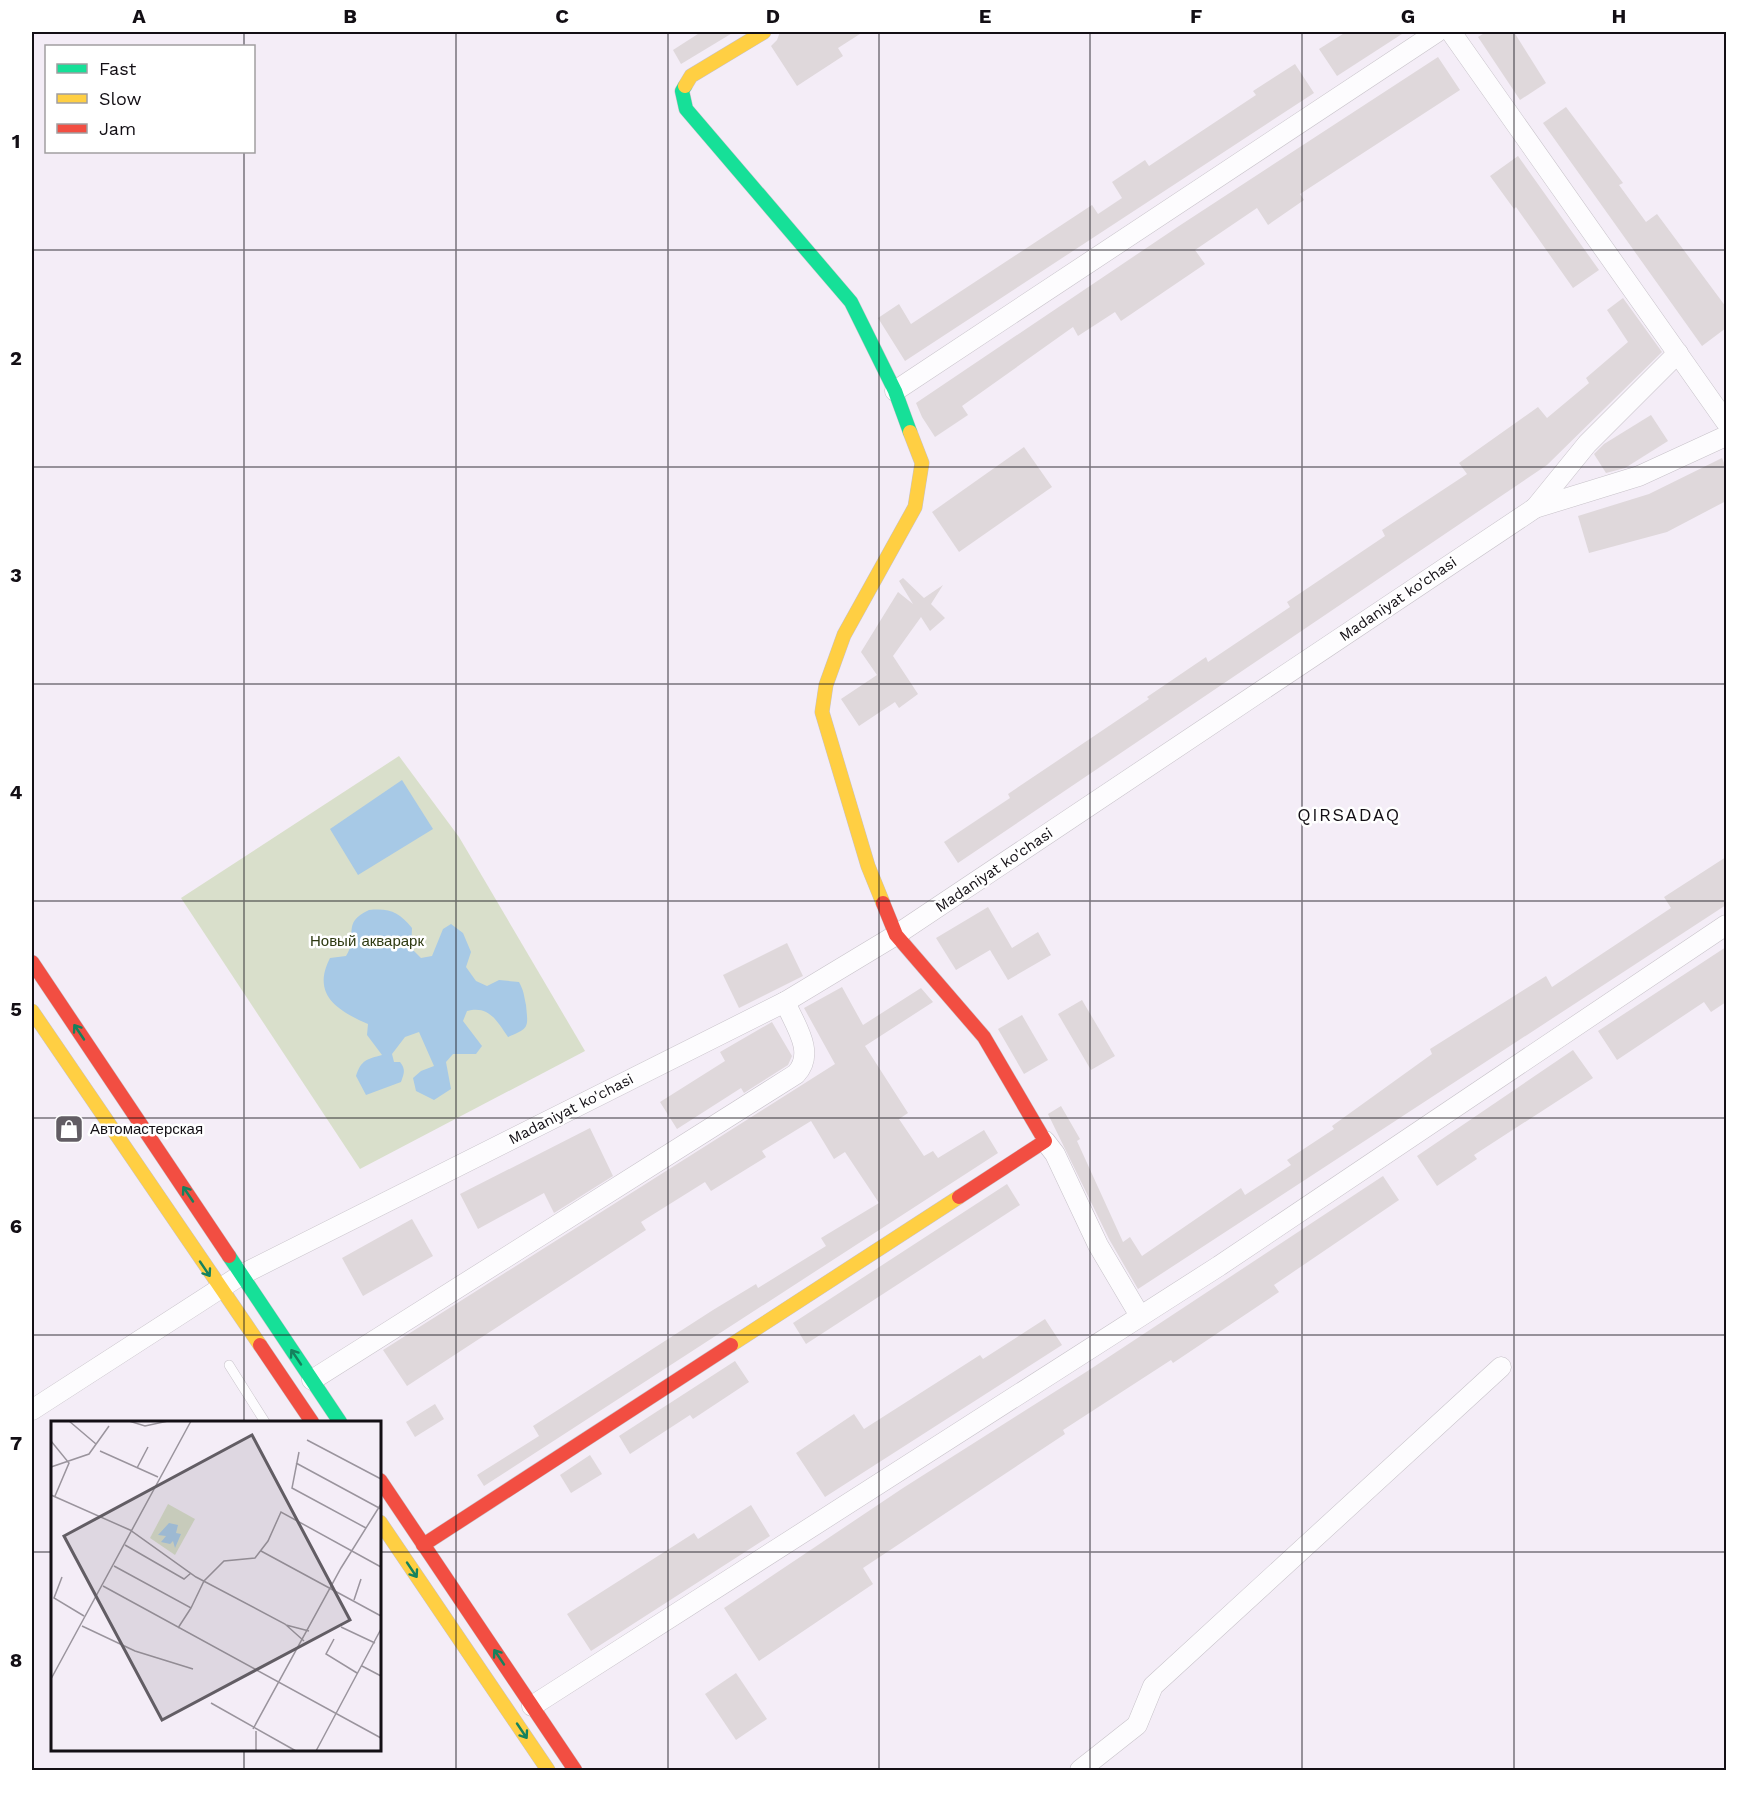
<svg xmlns="http://www.w3.org/2000/svg" width="1758" height="1802" viewBox="0 0 1758 1802" font-family="'Work Sans',sans-serif">
  <style>
    .green { fill: #d9dfcb }
    .water { fill: #a7c9e6 }
    .building { fill: #dfd8db }
    .lines { fill: none; stroke-linecap: round; stroke-linejoin: round }
    .lane-casing { stroke: #c7c2c9; stroke-width: 10 }
    .street-casing { stroke: #c7c2c9; stroke-width: 21 }
    .fast-casing { stroke: #c7c2c9; stroke-width: 15 }
    .slow-casing { stroke: #c7c2c9; stroke-width: 15 }
    .jam-casing { stroke: #c7c2c9; stroke-width: 15 }
    .lane { stroke: #fdfcfe; stroke-width: 9 }
    .street { stroke: #fdfcfe; stroke-width: 20 }
    .fast { stroke: #16e098; stroke-width: 14 }
    .slow { stroke: #ffcf43; stroke-width: 14 }
    .jam { stroke: #f24e42; stroke-width: 14 }
    .oneway { stroke: #15825d }
    .grid { fill: none; stroke: #130f15; stroke-width: 1.5; stroke-opacity: 0.55 }
    .labels { text-anchor: middle; dominant-baseline: central; stroke-width: 5; stroke-linejoin: round; paint-order: stroke }
    .street-label { font-size: 15px; fill: #130f15; stroke: #fff }
    .park-label { font-size: 15px; fill: #2e3a12; stroke: #fff }
    .poi-label { font-size: 15px; fill: #130f15; stroke: #fff; text-anchor: start }
    .quarter-label { font-size: 18px; letter-spacing: 1.5px; fill: #130f15; stroke: #fff }
    .inset-road { fill: none; stroke: #9a949d; stroke-width: 1.5 }
    .view { fill: #625d64; fill-opacity: 0.15; stroke: #625d64; stroke-width: 3 }
    .inset-edge { fill: none; stroke: #130f15; stroke-width: 3 }
    .neatline { fill: none; stroke: #130f15; stroke-width: 2 }
    .grid-label { font-size: 20px; text-anchor: middle; font-weight: bold; fill: #130f15 }
  </style>
  <rect width="100%" height="100%" fill="#f4edf7"/>
  <!-- green -->
  <polygon class="green" points="399,756 459,837 585,1051 360,1169 181,898"/>
  <!-- water -->
  <g class="water">
    <polygon points="402,780 433,829 358,875 330,829"/>
    <path d="M 369,910 C 390,908 399,912 412,928 L 411,948 L 421,958 L 432,956 L 443,929 L 451,924 L 463,933 L 471,952 L 466,967 L 476,981 L 487,986 L 499,980 L 519,982 C 524,991 524,996 526,1005 C 528,1027 530,1028 508,1037 C 497,1021 489,1005 467,1011 L 463,1021 L 482,1046 L 476,1054 L 453,1054 L 446,1062 L 451,1089 L 434,1100 L 416,1091 L 413,1078 L 421,1071 L 434,1066 L 419,1032 L 405,1037 L 392,1054 L 394,1062 L 400,1062 C 406,1069 404,1074 401,1082 L 366,1095 L 356,1076 C 361,1060 367,1059 382,1055 L 367,1035 L 368,1024 C 338,1011 311,995 330,958 L 346,956 C 359,937 340,923 369,910 Z"/>
  </g>
  <!-- building -->
  <g class="building">
    <polygon points="701,32 734,32 681,64 673,50"/>
    <polygon points="780,32 863,32 838,48 843,56 797,86 771,46 777,40"/>
    <polygon points="1346,32 1405,32 1337,76 1319,49"/>
    <polygon points="1486,32 1514,32 1546,83 1520,100 1478,37"/>
    <polygon points="1438,57 1460,90 1300,194 1304,200 1268,225 1257,208 1195,250 1205,264 1121,321 1115,312 1078,336 1073,327 962,406 968,415 935,437 922,417 916,403 1179,226"/>
    <polygon points="1295,64 1314,93 905,361 878,318 899,304 911,324 1092,205 1098,214 1122,198 1112,182 1145,160 1149,166 1256,95 1253,91"/>
    <polygon points="1566,107 1623,183 1619,185 1646,222 1657,214 1726,307 1726,328 1702,346 1543,123"/>
    <polygon points="1518,156 1599,270 1573,288 1516,207 1514,209 1490,176"/>
    <polygon points="1623,298 1662,352 1547,465 958,863 944,842 1010,798 1008,794 1149,699 1147,697 1206,657 1208,662 1290,607 1287,602 1385,536 1382,530 1467,474 1459,463 1538,407 1547,418 1589,383 1586,378 1628,342 1607,310"/>
    <polygon points="1651,415 1668,441 1625,468 1606,473 1594,454 1604,444"/>
    <polygon points="1024,447 1052,487 959,552 932,512"/>
    <polygon points="1722,458 1726,468 1726,501 1667,532 1589,553 1578,516 1649,494"/>
    <polygon points="903,578 924,598 943,585 931,604 945,618 930,631 921,617 893,656 918,694 899,708 895,702 859,726 841,699 877,675 861,652 898,592 913,604 899,581"/>
    <polygon points="1726,857 1726,905 1138,1289 1109,1239 1048,1114 1061,1106 1080,1139 1077,1141 1123,1242 1130,1237 1142,1256 1241,1188 1245,1195 1291,1165 1287,1160 1334,1129 1332,1126 1432,1054 1430,1049 1546,976 1552,987 1671,908 1664,897"/>
    <polygon points="988,907 1012,948 1038,932 1051,955 1008,980 990,950 956,970 936,938"/>
    <polygon points="787,943 803,976 739,1008 723,975"/>
    <polygon points="1726,947 1726,1002 1711,1012 1704,1002 1617,1060 1598,1031"/>
    <polygon points="842,987 863,1025 921,988 933,1002 865,1046 908,1113 899,1119 924,1156 933,1151 938,1158 984,1130 998,1153 484,1486 477,1475 539,1436 533,1426 713,1310 756,1284 758,1288 826,1246 821,1238 879,1203 845,1152 834,1159 811,1121 762,1151 766,1157 711,1191 705,1182 641,1222 646,1230 407,1386 383,1350 835,1064 804,1008"/>
    <polygon points="1082,1000 1115,1056 1091,1070 1058,1014"/>
    <polygon points="1022,1015 1048,1060 1024,1074 998,1029"/>
    <polygon points="772,1022 792,1056 788,1065 744,1093 741,1088 677,1129 660,1102 725,1061 720,1052"/>
    <polygon points="1573,1050 1593,1078 1474,1155 1477,1159 1437,1186 1417,1156"/>
    <polygon points="590,1128 613,1176 554,1213 544,1193 478,1229 460,1194"/>
    <polygon points="1383,1176 1399,1200 1274,1285 1279,1292 1173,1363 1171,1360 1063,1430 1065,1434 863,1568 873,1584 759,1661 724,1608 903,1488 1086,1372"/>
    <polygon points="1007,1184 1020,1205 806,1344 793,1323"/>
    <polygon points="412,1219 433,1256 363,1296 342,1258"/>
    <polygon points="1045,1319 1062,1345 825,1497 796,1453 854,1414 864,1429 980,1355 983,1359"/>
    <polygon points="735,1361 749,1382 693,1419 690,1415 630,1454 619,1436"/>
    <polygon points="435,1404 444,1419 415,1437 406,1422"/>
    <polygon points="590,1455 602,1474 571,1493 560,1475"/>
    <polygon points="751,1505 770,1536 591,1651 567,1614 694,1533 698,1539"/>
    <polygon points="736,1673 767,1719 736,1740 705,1694"/>
  </g>
  <g class="lines">
    <!-- lane casing -->
    <g class="lane-casing">
      <polyline id="lane" points="229,1365 265,1422"/>
    </g>
    <!-- street casing -->
    <g class="street-casing">
      <g id="street">
        <polyline points="1451,32 1726,422"/>
        <polyline points="895,391 1437,32"/>
        <polyline points="1535,508 1587,444 1678,353"/>
        <polyline points="1045,1141 1055,1154 1098,1245 1140,1316"/>
        <path d="M 312,1380 L 796,1074 C 816,1053 795,1025 785,1002"/>
        <polyline points="32,1410 241,1275 785,1002 896,935 1535,508 1639,476 1726,436"/>
        <polyline points="532,1706 1219,1266 1726,925"/>
        <polyline points="1080,1770 1137,1725 1153,1686 1501,1367"/>
      </g>
    </g>
    <!-- fast casing -->
    <g class="fast-casing">
      <g id="fast">
        <polyline points="685,86 682,91 686,109 851,302 895,391 910,432"/>
        <polyline points="229,1256 340,1422"/>
      </g>
    </g>
    <!-- slow casing -->
    <g class="slow-casing">
      <g id="slow">
        <polyline points="685,86 691,76 764,32"/>
        <polyline points="883,903 868,866 822,712 826,685 844,635 915,507 922,463 910,432"/>
        <polyline points="32,1011 260,1345"/>
        <polyline points="731,1345 959,1197"/>
        <polyline points="380,1522 548,1770"/>
      </g>
    </g>
    <!-- jam casing -->
    <g class="jam-casing">
      <g id="jam">
        <polyline points="883,903 896,935 984,1037 1045,1141 959,1197"/>
        <polyline points="32,962 229,1256"/>
        <polyline points="260,1345 312,1422"/>
        <polyline points="380,1480 575,1770"/>
        <polyline points="423,1545 731,1345"/>
      </g>
    </g>
    <!-- lane -->
    <use href="#lane" class="lane"/>
    <!-- street -->
    <use href="#street" class="street"/>
    <!-- fast -->
    <use href="#fast" class="fast"/>
    <!-- slow -->
    <use href="#slow" class="slow"/>
    <!-- jam -->
    <use href="#jam" class="jam"/>
  </g>
  <!-- one-way arrows -->
  <defs><path id="oneway-shaft" d="M-6 0H5M1.5-3L5.5 0L1.5 3" fill="none" stroke-width="1.6" stroke-linecap="round" stroke-linejoin="round" transform="scale(1.5)"/></defs>
  <g class="oneway">
    <use href="#oneway-shaft" transform="translate(79 1032) rotate(-124)"/>
    <use href="#oneway-shaft" transform="translate(188 1194) rotate(-124)"/>
    <use href="#oneway-shaft" transform="translate(205 1269) rotate(56)"/>
    <use href="#oneway-shaft" transform="translate(296 1357) rotate(-124)"/>
    <use href="#oneway-shaft" transform="translate(412 1570) rotate(56)"/>
    <use href="#oneway-shaft" transform="translate(499 1657) rotate(-124)"/>
    <use href="#oneway-shaft" transform="translate(522 1731) rotate(56)"/>
  </g>
  <!-- grid -->
  <path class="grid" d="M 244,32 L 244,46M 456,32 L 456,1770M 668,32 L 668,1770M 879,32 L 879,1770M 1090,32 L 1090,1770M 1302,32 L 1302,1770M 1514,32 L 1514,1770M 244,152 L 244,1422M 32,250 L 1726,250M 32,467 L 1726,467M 32,684 L 1726,684M 32,901 L 1726,901M 32,1118 L 1726,1118M 32,1335 L 1726,1335M 32,1552 L 52,1552M 380,1552 L 1726,1552M 244,1750 L 244,1770"/>
  <!-- icons -->
  <defs>
    <g id="shop-square" transform="scale(1.5)"><rect x="-9" y="-9" width="18" height="18" rx="4" fill="#625d64" stroke="#fff"/><path d="M-5-2.5h2.3a2.7 3.5 0 0 1 5.4 0H5L5.5 6h-11ZM-1.5-2.5h3a1.5 2.3 0 0 0-3 0Z" fill="#fff"/></g>
  </defs>
  <g fill-rule="evenodd">
    <use href="#shop-square" x="69" y="1129"/>
  </g>
  <g class="labels">
    <!-- street labels -->
    <g class="street-label">
      <text transform="translate(1398 599) rotate(-34)">Madaniyat ko'chasi</text>
      <text transform="translate(994 870) rotate(-34)">Madaniyat ko'chasi</text>
      <text transform="translate(571 1109) rotate(-27)">Madaniyat ko'chasi</text>
    </g>
    <!-- park labels -->
    <g class="park-label">
      <text x="367" y="941">Новый акварарк</text>
    </g>
    <!-- poi labels -->
    <g class="poi-label">
      <text x="90" y="1129">Автомастерская</text>
    </g>
    <!-- quarter labels -->
    <g class="quarter-label">
      <text x="1349" y="814">QIRSADAQ</text>
    </g>
  </g>
  <!-- overview -->
  <g transform="translate(51 1421)">
    <rect width="330" height="330" fill="#f4edf7"/>
    <path d="M 117,83 L 144,98 L 124,134 L 99,117 Z" fill="#d9dfcb"/>
    <path d="M 118,102 L 127,104 L 125,112 L 130,113 L 124,127 L 122,120 L 119,123 L 110,121 L 115,115 L 107,114 Z" fill="#a7c9e6"/>
    <path class="inset-road" d="M 18,0 L 45,23M 78,0 L 94,5 L 117,0M 256,19 L 330,58M 0,20 L 18,42 L 4,75M 49,30 L 107,56M 248,31 L 241,67 L 315,107M 245,42 L 330,88M 0,46 L 38,33 L 58,5M 86,47 L 97,26M 0,74 L 79,109 L 145,156 L 234,203 L 253,220M 74,124 L 133,158 L 140,152M 210,130 L 330,195M 63,145 L 140,187 L 153,160 L 173,140 L 204,137 L 217,120 L 230,91 L 330,146M 11,156 L 3,177 L 33,195M 52,165 L 330,317M 303,179 L 310,158M 235,204 L 258,210M 31,205 L 84,230 L 142,248M 290,206 L 324,222M 127,207 L 140,187M 283,218 L 275,233 L 306,252M 311,245 L 330,255M 0,258 L 140,0M 160,282 L 245,330M 202,308 L 290,147 L 330,83M 205,310 L 205,330M 265,330 L 330,208"/>
    <path class="view" d="M 201,14 L 299,199 L 111,299 L 13,115 Z"/>
    <rect width="330" height="330" class="inset-edge"/>
  </g>
  <!-- border -->
  <rect width="1758" height="1802" fill="none" stroke="#ffffff" stroke-width="66"/>
  <!-- legend -->
  <rect x="45" y="45" width="210" height="108" fill="#ffffff" stroke="#a19fa1" stroke-width="1.5"/>
  <rect x="57" y="64" width="30" height="9" fill="#16e098" stroke="#a19fa1" stroke-width="1.5"/>
  <text x="99" y="75" font-size="18" fill="#130f15">Fast</text>
  <rect x="57" y="94" width="30" height="9" fill="#ffcf43" stroke="#a19fa1" stroke-width="1.5"/>
  <text x="99" y="105" font-size="18" fill="#130f15">Slow</text>
  <rect x="57" y="124" width="30" height="9" fill="#f24e42" stroke="#a19fa1" stroke-width="1.5"/>
  <text x="99" y="135" font-size="18" fill="#130f15">Jam</text>
  <rect x="33" y="33" width="1692" height="1736" class="neatline"/>
  <g class="grid-label">
    <text x="139" y="23">A</text>
    <text x="350" y="23">B</text>
    <text x="562" y="23">C</text>
    <text x="773" y="23">D</text>
    <text x="985" y="23">E</text>
    <text x="1196" y="23">F</text>
    <text x="1408" y="23">G</text>
    <text x="1619" y="23">H</text>
    <text x="16" y="148">1</text>
    <text x="16" y="365">2</text>
    <text x="16" y="582">3</text>
    <text x="16" y="799">4</text>
    <text x="16" y="1016">5</text>
    <text x="16" y="1233">6</text>
    <text x="16" y="1450">7</text>
    <text x="16" y="1667">8</text>
  </g>
</svg>
